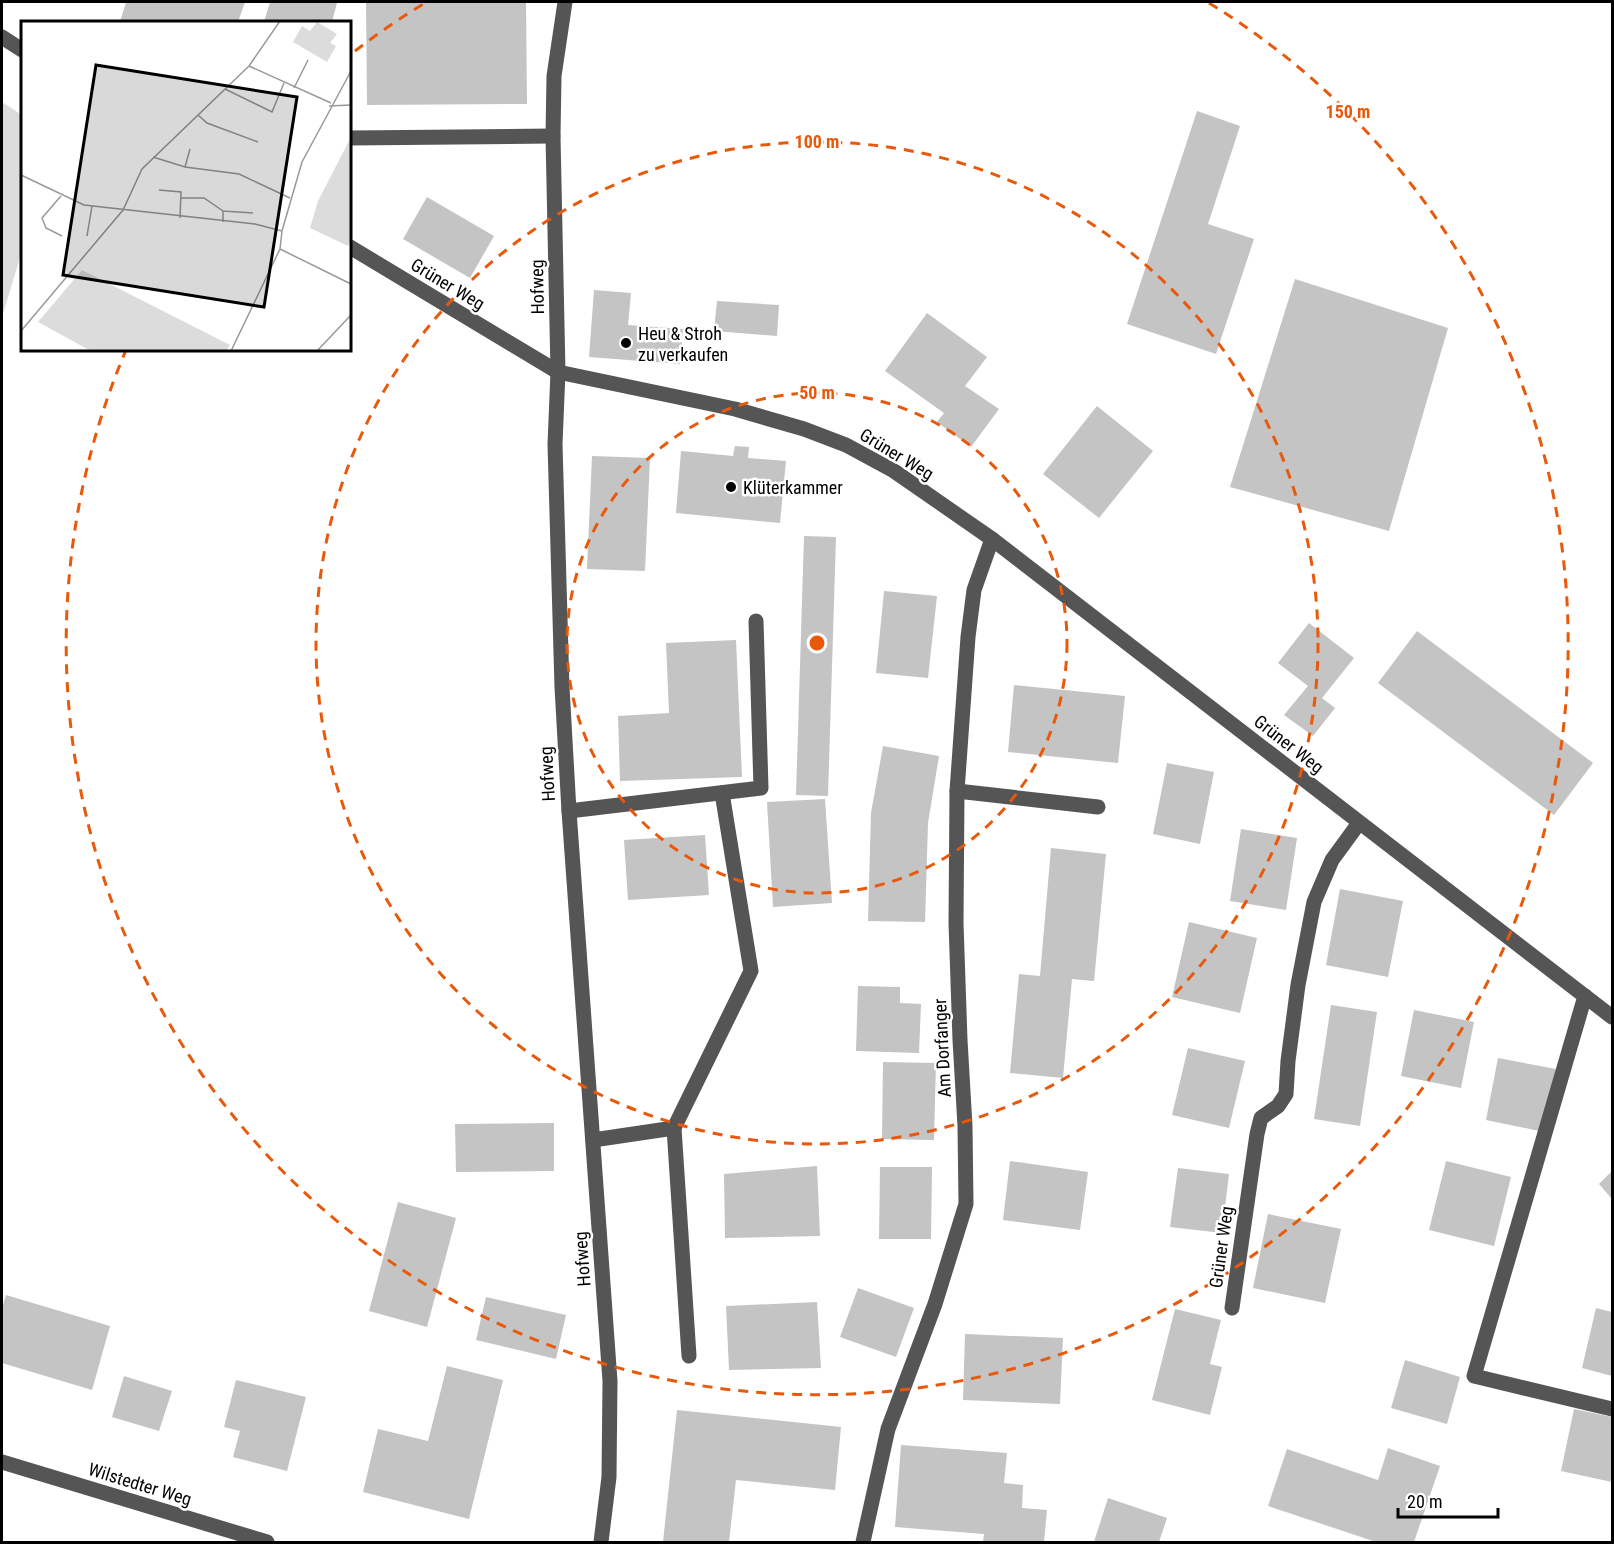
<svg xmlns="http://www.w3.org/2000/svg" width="1614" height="1544" viewBox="0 0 1614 1544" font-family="'Roboto Condensed',sans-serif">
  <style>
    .green { fill: #dcdcdc }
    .building { fill: #c4c4c4 }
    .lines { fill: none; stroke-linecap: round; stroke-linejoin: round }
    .minor { stroke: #555; stroke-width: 15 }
    .ring { fill: none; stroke: #e8590c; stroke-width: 3; stroke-dasharray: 10 8 }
    .poi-dot { fill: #000; stroke: #fff; stroke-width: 2 }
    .labels { text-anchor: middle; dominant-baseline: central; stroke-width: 5; stroke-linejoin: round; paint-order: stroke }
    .street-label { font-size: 18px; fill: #000; stroke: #fff }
    .poi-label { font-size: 18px; fill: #000; stroke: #fff; text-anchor: start }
    .inset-road { fill: none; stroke: #999; stroke-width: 1.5 }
    .view { fill: #000; fill-opacity: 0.15; stroke: #000; stroke-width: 3 }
    .inset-edge { fill: none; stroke: #000; stroke-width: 3 }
    .centre { fill: #e8590c; stroke: #fff; stroke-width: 3 }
    .ring-label { font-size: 18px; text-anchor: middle; font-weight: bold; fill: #e8590c; stroke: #fff; stroke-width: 5; stroke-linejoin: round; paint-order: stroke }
  </style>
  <rect width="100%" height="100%" fill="#fff"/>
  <!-- green -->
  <polygon class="green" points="2,102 22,115 22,251 2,317"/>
  <!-- building -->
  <g class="building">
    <polygon points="126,2 245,2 238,22 120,22"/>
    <polygon points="270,2 332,2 337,3 332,22 264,22"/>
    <polygon points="366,2 526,2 527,104 367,105"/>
    <polygon points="1197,111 1240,126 1208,224 1254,239 1216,354 1127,324"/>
    <polygon points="427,197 494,236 470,278 403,239"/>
    <polygon points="1295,279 1448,328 1389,531 1230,487"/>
    <polygon points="594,290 631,293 628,325 683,329 680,364 589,357"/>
    <polygon points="717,301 779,305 777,336 714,331"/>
    <polygon points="927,313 987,357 965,386 999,409 971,447 937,422 944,413 885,371"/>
    <polygon points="1097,406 1153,451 1099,518 1043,474"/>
    <polygon points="735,446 749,447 748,458 786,461 780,523 676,513 681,451 733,456"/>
    <polygon points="592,456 650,458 645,571 587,569"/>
    <polygon points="804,536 836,537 828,796 796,795"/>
    <polygon points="884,591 937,596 928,678 876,673"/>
    <polygon points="1309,623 1354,658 1322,698 1335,708 1313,736 1284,715 1308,686 1278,663"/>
    <polygon points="1417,631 1593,763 1554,815 1378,683"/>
    <polygon points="736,640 742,777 620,781 618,716 669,713 666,643"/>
    <polygon points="1014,685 1125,696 1118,763 1008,752"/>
    <polygon points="883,746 939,756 928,823 925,922 868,921 871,813"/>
    <polygon points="1167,763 1214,772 1200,844 1153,834"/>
    <polygon points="825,799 832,903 773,907 767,802"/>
    <polygon points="1241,829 1297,838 1286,910 1230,901"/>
    <polygon points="705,835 709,895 628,900 624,840"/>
    <polygon points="1051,848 1106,854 1094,981 1072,979 1063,1078 1010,1073 1019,974 1040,976"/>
    <polygon points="1340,889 1403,901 1388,977 1326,965"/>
    <polygon points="1189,922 1257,938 1240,1013 1172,997"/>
    <polygon points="858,986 900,987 900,1003 921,1004 919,1053 856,1051"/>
    <polygon points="1331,1005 1377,1012 1360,1126 1314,1119"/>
    <polygon points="1414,1010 1474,1022 1461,1088 1401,1076"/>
    <polygon points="1188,1048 1245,1061 1229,1128 1172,1115"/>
    <polygon points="1498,1058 1556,1069 1544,1132 1486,1120"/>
    <polygon points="883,1062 936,1063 934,1140 882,1139"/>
    <polygon points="554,1123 554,1171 456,1172 455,1124"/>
    <polygon points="1010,1161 1088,1172 1080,1230 1003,1220"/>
    <polygon points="1446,1161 1511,1177 1494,1246 1429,1230"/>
    <polygon points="817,1166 820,1236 725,1238 724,1174"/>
    <polygon points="880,1167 932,1167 931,1239 879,1239"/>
    <polygon points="1178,1168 1229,1174 1222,1233 1170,1227"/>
    <polygon points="1612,1171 1612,1199 1599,1184"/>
    <polygon points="398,1202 456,1218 427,1327 369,1311"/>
    <polygon points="1268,1214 1341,1229 1325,1303 1253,1288"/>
    <polygon points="858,1288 914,1308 896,1357 840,1337"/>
    <polygon points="6,1295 110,1326 92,1390 2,1363 2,1308"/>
    <polygon points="486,1297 566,1315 556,1359 476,1340"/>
    <polygon points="817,1302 821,1368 729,1370 726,1306"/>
    <polygon points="1596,1308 1612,1312 1612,1376 1582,1368"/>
    <polygon points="1175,1309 1221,1320 1210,1364 1222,1367 1210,1415 1152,1400"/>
    <polygon points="965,1334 1063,1338 1060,1404 963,1400"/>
    <polygon points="1405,1360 1460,1377 1447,1424 1391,1408"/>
    <polygon points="447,1366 503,1380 469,1519 363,1492 378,1429 428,1441"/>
    <polygon points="124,1376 172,1391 159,1431 112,1417"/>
    <polygon points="236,1380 306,1397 287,1471 233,1457 240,1431 224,1427"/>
    <polygon points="1574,1409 1612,1417 1612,1482 1561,1471"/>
    <polygon points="677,1410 841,1427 835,1490 736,1480 729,1542 663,1542"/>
    <polygon points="901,1445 1007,1453 1004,1483 1023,1485 1022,1508 1047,1510 1044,1542 983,1542 984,1534 895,1527"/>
    <polygon points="1388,1448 1440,1466 1414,1542 1376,1542 1268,1506 1287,1449 1378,1480"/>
    <polygon points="1108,1498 1167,1518 1159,1542 1094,1542"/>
  </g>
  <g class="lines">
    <!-- minor -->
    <g class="minor">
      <polyline points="565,2 554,76 553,136 558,372 555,444 562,687 569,811 610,1381 609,1477 601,1542"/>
      <polyline points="2,37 22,50"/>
      <polyline points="350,138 553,136"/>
      <polyline points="350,247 558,372 735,409 804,429 846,445 894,471 992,539 1612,1017"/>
      <polyline points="957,791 1098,807"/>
      <polyline points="569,811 761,788 756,621"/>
      <polyline points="1585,996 1474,1376 1612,1409"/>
      <polyline points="674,1128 751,971 722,793"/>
      <polyline points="593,1140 674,1128 689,1356"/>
      <polyline points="1232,1308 1257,1134 1261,1118 1278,1106 1286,1094 1288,1061 1298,985 1314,902 1332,860 1359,823"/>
      <polyline points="2,1462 267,1542"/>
      <polyline points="863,1542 888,1429 935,1304 966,1204 965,1126 960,1040 956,923 957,791 968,637 974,590 992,539"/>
    </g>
  </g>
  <!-- distance rings -->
  <g class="ring">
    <circle cx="817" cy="643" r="250"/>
    <circle cx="817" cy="643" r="501"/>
    <path d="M355 51A751 751 0 0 1 425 3M1209 3A751 751 0 1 1 126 350"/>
  </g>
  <!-- markers -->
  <g class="poi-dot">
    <circle cx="626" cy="343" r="6"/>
    <circle cx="731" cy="487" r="6"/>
  </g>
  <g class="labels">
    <!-- street labels -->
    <g class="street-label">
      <text transform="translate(448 284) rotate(31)">Grüner Weg</text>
      <text transform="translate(537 287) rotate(-91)">Hofweg</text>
      <text transform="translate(897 454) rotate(31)">Grüner Weg</text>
      <text transform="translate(1289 744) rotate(38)">Grüner Weg</text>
      <text transform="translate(547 774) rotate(-93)">Hofweg</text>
      <text transform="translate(942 1048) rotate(-93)">Am Dorfanger</text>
      <text transform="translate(1221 1247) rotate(-82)">Grüner Weg</text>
      <text transform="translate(582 1259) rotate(-94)">Hofweg</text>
      <text transform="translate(140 1484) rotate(17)">Wilstedter Weg</text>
    </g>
    <!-- poi labels -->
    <g class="poi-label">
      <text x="638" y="333">Heu &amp; Stroh<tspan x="638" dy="21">zu verkaufen</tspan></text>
      <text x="743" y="487">Klüterkammer</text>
    </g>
  </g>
  <!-- overview -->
  <g transform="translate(21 21)">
    <rect width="330" height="330" fill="#fff"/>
    <path d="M 296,1 L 316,13 L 309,22 L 315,25 L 306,41 L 272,21 L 281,5 L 289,10 ZM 330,116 L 330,220 L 327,225 L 289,207 L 297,180 ZM 61,249 L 209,324 L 205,330 L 70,330 L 17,301 Z" fill="#dcdcdc"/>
    <path class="inset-road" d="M 228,45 L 310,82M 273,67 L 287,39M 204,68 L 251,91 L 263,62M 308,85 L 330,84M 177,94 L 186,102 L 237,121M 132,136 L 164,146 L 218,153 L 269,177M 164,146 L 169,128M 0,154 L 63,184 L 234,203 L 261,210M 138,169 L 160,171 L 159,197M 40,175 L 21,197 L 25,207 L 41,215M 160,177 L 183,177 L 202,190M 202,201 L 202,190 L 232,192M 66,215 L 71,185M 259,228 L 330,263M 0,310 L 102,189 L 121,148 L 228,45 L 259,0M 210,330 L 259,228 L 261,210 L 281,141 L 330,50M 296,330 L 330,294"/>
    <path class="view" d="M 75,44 L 276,76 L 243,286 L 42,254 Z"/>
    <rect width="330" height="330" class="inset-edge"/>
  </g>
  <circle cx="817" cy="643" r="9" class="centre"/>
  <g class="ring-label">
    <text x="1348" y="118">150 m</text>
    <text x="817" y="148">100 m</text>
    <text x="817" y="399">50 m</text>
  </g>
  <!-- border -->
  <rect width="1614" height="1544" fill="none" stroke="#000000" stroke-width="6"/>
  <!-- scale -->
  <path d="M1398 1508v9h100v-9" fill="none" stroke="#000000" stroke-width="3"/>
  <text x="1407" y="1508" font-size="18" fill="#000000" stroke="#ffffff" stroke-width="4.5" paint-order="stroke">20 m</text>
</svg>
